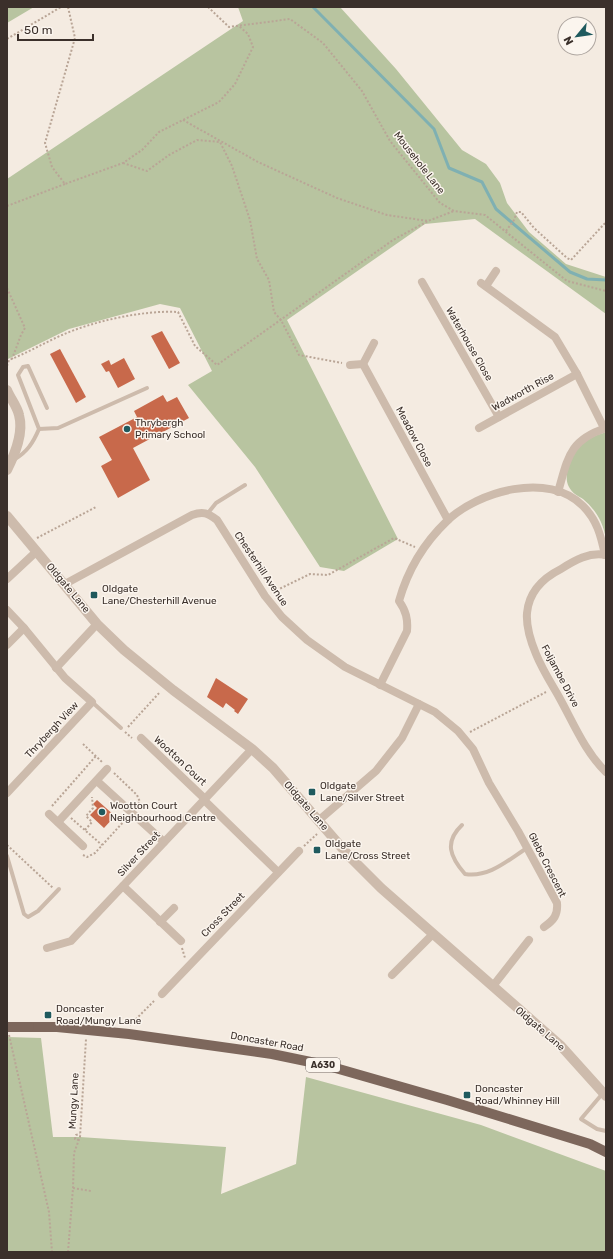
<svg xmlns="http://www.w3.org/2000/svg" width="613" height="1259" viewBox="0 0 613 1259" font-family="Rubik,sans-serif">
  <style>
    .green { fill: #b8c4a0 }
    .lines { fill: none; stroke-linecap: round; stroke-linejoin: round }
    .stream { stroke: #7fb0b2; stroke-width: 3 }
    .building { fill: #c8694b }
    .path { stroke: #b9a596; stroke-width: 2; stroke-dasharray: 2 2; stroke-linecap: butt }
    .service { stroke: #cdbbac; stroke-width: 4 }
    .minor { stroke: #cdbbac; stroke-width: 8 }
    .tertiary { stroke: #cdbbac; stroke-width: 10 }
    .primary { stroke: #7d675c; stroke-width: 10 }
    .primary-bridge { stroke: #7d675c; stroke-width: 10 }
    .poi-dot { fill: #1f5a5e; stroke: #fbf5ee; stroke-width: 1.5 }
    .labels { text-anchor: middle; dominant-baseline: central; stroke-width: 3; stroke-linejoin: round; paint-order: stroke }
    .shield { fill: #fbf5ee; stroke: #756b66; stroke-width: 1 }
    .shield-label { font-size: 9px; font-weight: bold; fill: #3b302b }
    .street-label { font-size: 10px; fill: #3b302b; stroke: #fbf5ee }
    .poi-label { font-size: 10px; fill: #3b302b; stroke: #fbf5ee; text-anchor: start }
  </style>
  <rect width="100%" height="100%" fill="#f4ebe1"/>
  <!-- green -->
  <g class="green">
    <polygon points="7,7 34,7 7,23"/>
    <polygon points="238,7 340,7 396,69 462,150 486,164 500,183 507,203 529,232 566,264 606,277 606,314 475,219 425,224 287,320 398,539 344,571 320,567 255,467 188,385 212,371 180,308 160,304 69,329 8,359 7,358 7,179 243,21"/>
    <path d="M 606,432 L 606,539 C 603,522 596,510 583,499 C 578,496 572,493 569,487 C 562,475 572,454 581,445 C 588,438 597,435 606,432 Z"/>
    <polygon points="7,1037 41,1038 53,1137 80,1137 226,1147 221,1194 296,1164 306,1077 481,1125 606,1171 606,1252 7,1252"/>
  </g>
  <g class="lines">
    <!-- stream -->
    <polyline class="stream" points="313,7 434,129 449,168 482,182 496,209 570,272 587,279 606,280"/>
  </g>
  <!-- building -->
  <g class="building">
    <polygon points="162,331 180,363 169,369 151,336"/>
    <polygon points="60,349 86,397 76,403 50,354"/>
    <polygon points="124,358 135,379 118,388 109,371 106,372 101,364 109,360 111,365"/>
    <polygon points="163,395 167,402 177,397 189,418 133,448 150,480 118,498 101,466 112,460 99,437 137,417 134,411"/>
    <polygon points="216,678 248,699 238,714 234,711 235,710 226,703 223,708 207,697"/>
    <polygon points="97,800 115,816 104,828 90,815 97,808 93,804"/>
  </g>
  <g class="lines">
    <!-- path -->
    <g class="path">
      <polyline points="68,7 75,38 45,143 52,167 65,184 123,163 142,150 159,132 219,102 235,84 253,47 248,34 239,26"/>
      <polyline points="208,7 229,27 290,19 323,43 362,91 390,141 440,203 454,211 485,215 567,281 606,291"/>
      <polyline points="7,39 61,7"/>
      <polyline points="183,120 258,162 337,198 387,215 428,221 454,211"/>
      <polyline points="123,163 147,171 169,155 197,140 220,142 232,166 250,220 257,259 269,280 274,312 281,320 299,355 342,363"/>
      <polyline points="7,206 65,184"/>
      <polyline points="506,231 514,220 517,212 521,212 534,228 567,258 571,260 606,222"/>
      <polyline points="7,288 25,328 21,335 12,359"/>
      <path d="M 7,366 L 9,360 C 27,353 44,343 62,335 C 94,321 143,310 178,312 L 195,346 L 217,365 L 393,240 L 428,221"/>
      <polyline points="37,538 96,507"/>
      <polyline points="273,592 310,574 328,575 394,538 415,547"/>
      <polyline points="128,727 160,692"/>
      <polyline points="125,732 132,738"/>
      <polyline points="470,732 546,692"/>
      <polyline points="83,744 102,762"/>
      <polyline points="114,773 137,795 140,802 136,806"/>
      <polyline points="52,806 96,756"/>
      <polyline points="71,818 102,845"/>
      <polyline points="85,830 92,822 86,816 93,808 92,797"/>
      <polyline points="7,845 53,888"/>
      <polyline points="304,846 317,834"/>
      <polyline points="83,855 87,857 95,853 126,819"/>
      <polyline points="182,948 185,958"/>
      <polyline points="130,1025 155,1000"/>
      <polyline points="9,1035 49,1212 52,1252"/>
      <polyline points="79,1140 75,1139 76,1135 80,1134"/>
      <polyline points="73,1188 91,1191"/>
      <polyline points="68,1252 73,1188 74,1153 80,1137 86,1039"/>
    </g>
    <!-- service -->
    <g class="service">
      <polyline points="39,429 58,428 147,388"/>
      <path d="M 15,459 C 27,452 33,443 39,429 L 18,375 L 23,367 L 28,366 L 47,408"/>
      <polyline points="208,513 216,503 245,485"/>
      <polyline points="92,702 121,728"/>
      <path d="M 462,825 C 444,842 450,857 465,874 C 489,878 508,860 527,848"/>
      <polyline points="7,856 24,914 28,917 38,911 59,889"/>
      <polyline points="603,1093 581,1119 597,1129 606,1131"/>
    </g>
    <!-- minor -->
    <g class="minor">
      <polyline points="422,282 499,417"/>
      <polyline points="481,283 555,337 577,374 604,428"/>
      <polyline points="486,286 496,271"/>
      <polyline points="363,364 448,520"/>
      <polyline points="350,365 363,364 374,343"/>
      <polyline points="479,428 577,374"/>
      <path d="M 558,492 C 568,458 569,440 606,428"/>
      <path d="M 606,555 C 589,552 575,560 561,569 C 543,578 529,591 527,613 C 526,626 531,642 536,654 C 542,669 551,683 559,697 C 573,722 585,752 606,772"/>
      <polyline points="7,579 37,551"/>
      <path d="M 65,584 L 192,515 C 203,511 208,513 217,520 L 265,596 L 282,617 L 307,640 L 345,667 L 435,712 L 458,731 L 473,749 L 489,783 L 518,831 L 557,903 C 558,915 554,920 544,927"/>
      <polyline points="7,610 24,628 65,678 92,702 7,793"/>
      <polyline points="7,645 24,628"/>
      <polyline points="56,668 97,624"/>
      <path d="M 380,685 L 407,631 C 408,619 406,611 399,601 C 408,569 423,544 447,521 C 478,491 549,471 583,506 C 597,520 601,536 605,555"/>
      <polyline points="141,738 205,799"/>
      <polyline points="97,781 164,842"/>
      <polyline points="204,800 278,872"/>
      <polyline points="49,814 83,846"/>
      <polyline points="318,821 376,771 402,738 419,704"/>
      <polyline points="58,822 107,769"/>
      <polyline points="123,886 181,941"/>
      <polyline points="160,922 174,908"/>
      <polyline points="47,948 71,941 252,749"/>
      <polyline points="392,975 433,934"/>
      <polyline points="493,986 529,940"/>
      <polyline points="162,994 299,851"/>
    </g>
    <!-- tertiary -->
    <g class="tertiary">
      <path d="M 7,390 C 10,398 17,406 19,415 C 24,433 15,454 7,470"/>
      <polyline points="7,516 97,624 124,650 173,690 252,749 273,768 349,856 381,888 561,1046 606,1096"/>
    </g>
    <!-- primary -->
    <polyline class="primary" points="29,1027 57,1027 129,1034 272,1054 325,1065 447,1100 590,1144 606,1152"/>
    <!-- primary-bridge -->
    <polyline class="primary-bridge" points="7,1027 29,1027"/>
  </g>
  <!-- markers -->
  <g class="poi-dot">
    <circle cx="127" cy="429" r="4"/>
    <rect x="90" y="591" width="8" height="8" rx="2"/>
    <rect x="308" y="788" width="8" height="8" rx="2"/>
    <circle cx="102" cy="812" r="4"/>
    <rect x="313" y="846" width="8" height="8" rx="2"/>
    <rect x="44" y="1011" width="8" height="8" rx="2"/>
    <rect x="463" y="1091" width="8" height="8" rx="2"/>
  </g>
  <g class="labels">
    <!-- shield labels -->
    <rect class="shield" x="306" y="1058" width="34" height="14" rx="3"/>
    <g class="shield-label">
      <text x="323" y="1065">A630</text>
    </g>
    <!-- street labels -->
    <g class="street-label">
      <text transform="translate(419 163) rotate(52)">Mousehole Lane</text>
      <text transform="translate(469 344) rotate(60)">Waterhouse Close</text>
      <text transform="translate(523 392) rotate(-29)">Wadworth Rise</text>
      <text transform="translate(414 437) rotate(62)">Meadow Close</text>
      <text transform="translate(261 569) rotate(56)">Chesterhill Avenue</text>
      <text transform="translate(68 588) rotate(50)">Oldgate Lane</text>
      <text transform="translate(560 676) rotate(62)">Foljambe Drive</text>
      <text transform="translate(52 730) rotate(-47)">Thrybergh View</text>
      <text transform="translate(180 761) rotate(43)">Wootton Court</text>
      <text transform="translate(306 806) rotate(49)">Oldgate Lane</text>
      <text transform="translate(139 854) rotate(-47)">Silver Street</text>
      <text transform="translate(547 865) rotate(63)">Glebe Crescent</text>
      <text transform="translate(223 915) rotate(-46)">Cross Street</text>
      <text transform="translate(540 1029) rotate(41)">Oldgate Lane</text>
      <text transform="translate(267 1042) rotate(10)">Doncaster Road</text>
      <text transform="translate(74 1101) rotate(-87)">Mungy Lane</text>
    </g>
    <!-- poi labels -->
    <g class="poi-label">
      <text x="135" y="423">Thrybergh<tspan x="135" dy="12">Primary School</tspan></text>
      <text x="102" y="589">Oldgate<tspan x="102" dy="12">Lane/Chesterhill Avenue</tspan></text>
      <text x="320" y="786">Oldgate<tspan x="320" dy="12">Lane/Silver Street</tspan></text>
      <text x="110" y="806">Wootton Court<tspan x="110" dy="12">Neighbourhood Centre</tspan></text>
      <text x="325" y="844">Oldgate<tspan x="325" dy="12">Lane/Cross Street</tspan></text>
      <text x="56" y="1009">Doncaster<tspan x="56" dy="12">Road/Mungy Lane</tspan></text>
      <text x="475" y="1089">Doncaster<tspan x="475" dy="12">Road/Whinney Hill</tspan></text>
    </g>
  </g>
  <!-- border -->
  <rect width="613" height="1259" fill="none" stroke="#3b302b" stroke-width="16"/>
  <!-- north arrow -->
  <g transform="translate(577 36) rotate(241)"><circle r="19" fill="#fbf5ee" stroke="#aea6a0"/>
  <path d="M0-3L7 15L0 10L-7 15Z" fill="#1f5a5e"/>
  <text y="-6" font-size="11" font-weight="bold" text-anchor="middle" fill="#3b302b">N</text>
  </g>
  <!-- scale -->
  <path d="M18 34v6h75v-6" fill="none" stroke="#3b302b" stroke-width="2"/>
  <text x="24" y="34" font-size="12" fill="#3b302b" stroke="#fbf5ee" stroke-width="3" paint-order="stroke">50 m</text>
</svg>
